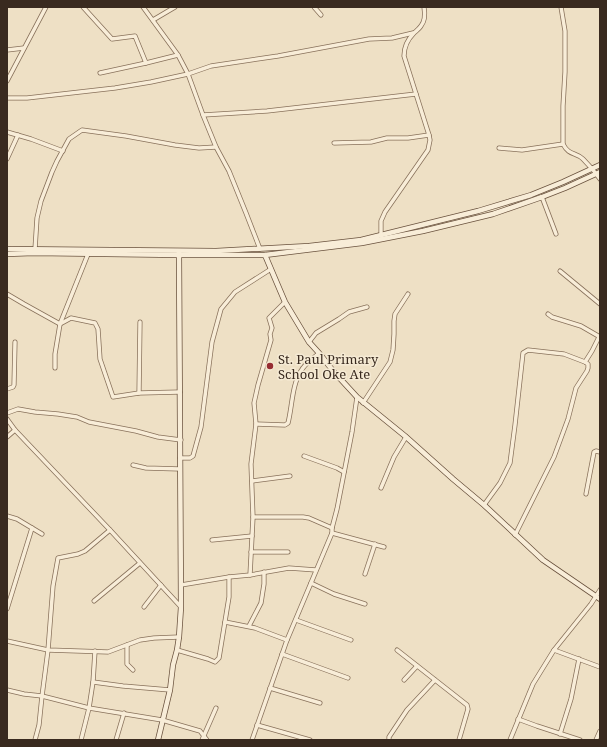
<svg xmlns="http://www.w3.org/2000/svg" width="607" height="747" viewBox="0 0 607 747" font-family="'Noto Serif',serif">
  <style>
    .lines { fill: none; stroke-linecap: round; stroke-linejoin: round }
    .street-casing { stroke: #88715b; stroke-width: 5 }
    .secondary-casing { stroke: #6a523e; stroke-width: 6 }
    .street { stroke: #f8edd8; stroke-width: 3.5 }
    .secondary { stroke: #f8edd8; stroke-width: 4.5 }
    .poi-dot { fill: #962c32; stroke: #f5ead4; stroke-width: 1.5 }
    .labels { text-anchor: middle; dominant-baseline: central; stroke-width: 3; stroke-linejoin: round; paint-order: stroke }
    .poi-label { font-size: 13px; fill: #392a1f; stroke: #f5ead4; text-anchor: start }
  </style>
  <rect width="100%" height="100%" fill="#eee0c5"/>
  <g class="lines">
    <!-- street casing -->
    <g class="street-casing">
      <g id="street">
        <polyline points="83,7 112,39 135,36 146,63"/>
        <polyline points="143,7 178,55 188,74 203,115 216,147 229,171 246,213 260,249"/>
        <polyline points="314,7 321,15"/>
        <path d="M 561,7 L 565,31 L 565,72 L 563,106 L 563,144 C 569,156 576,152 583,159 C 589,165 595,172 600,179"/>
        <polyline points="153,20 175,7"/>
        <polyline points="7,50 24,48"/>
        <polyline points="100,73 146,63 178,55"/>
        <polyline points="7,81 46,7"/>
        <polyline points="7,98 27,98 115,88 151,82 188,74 211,66 278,56 369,39 392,38 413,33"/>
        <polyline points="203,115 267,111 416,94"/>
        <polyline points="7,132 31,139 63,151"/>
        <polyline points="334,143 371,142 387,138 408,138 429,135"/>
        <polyline points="499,148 522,150 563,144"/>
        <polyline points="7,159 18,135"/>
        <polyline points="542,197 556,234"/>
        <path d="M 381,235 L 381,221 L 385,212 L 428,150 L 430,140 L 429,135 L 404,56 C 404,47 407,40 414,33 C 416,31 419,29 421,26 C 425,21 425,13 424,7"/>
        <polyline points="35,249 37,218 41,201 52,172 57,161 69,139 82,130 126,136 175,145 199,148 216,147"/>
        <polyline points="560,271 600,304"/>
        <polyline points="7,294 24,304 60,324"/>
        <polyline points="548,314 552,317 581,326 600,337"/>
        <polyline points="60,324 71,318 95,323 98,329 100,359 113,397 139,393 180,392"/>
        <polyline points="309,342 316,333 339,319 349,312 367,307"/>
        <polyline points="585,362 592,351 599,337"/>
        <polyline points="55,368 55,354 60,324 88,254"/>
        <polyline points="7,389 13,387 14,385 15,342"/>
        <polyline points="139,393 140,322"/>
        <polyline points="363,403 390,362 393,350 394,334 394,321 395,314 408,294"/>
        <polyline points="7,413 18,409 35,412 58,414 77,417 89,422 136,431 158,437 181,440"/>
        <polyline points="7,419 15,430 110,530 181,607"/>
        <path d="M 256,424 L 285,425 L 288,423 C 292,408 292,384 301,371 C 305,363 313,359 319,353"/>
        <polyline points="7,437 15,430"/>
        <polyline points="304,456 337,468 344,472"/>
        <polyline points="180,458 190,458 193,456 201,427 212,342 221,309 235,292 271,269"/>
        <polyline points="133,465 146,468 180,469"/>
        <polyline points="252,481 290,476"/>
        <polyline points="381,488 394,457 406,437"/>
        <polyline points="586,494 594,452 596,451 600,452"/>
        <polyline points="484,505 500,483 510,463 515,425 523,353 528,350 564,354 585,362 588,364 588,368 587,371 576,388 568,419 554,457 515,535"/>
        <polyline points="7,516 17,519 42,534"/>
        <polyline points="253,517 303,517 309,518 332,528"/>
        <polyline points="332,533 384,547"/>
        <polyline points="212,540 252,536"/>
        <polyline points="251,552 288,552"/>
        <polyline points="365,574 375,544"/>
        <polyline points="250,575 253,517 251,464 256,424 254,403 258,385 271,340 270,334 272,328 269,318 285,302"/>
        <polyline points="311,583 334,594 365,604"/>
        <polyline points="181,585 229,577 250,575 289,568 316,570"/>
        <polyline points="94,601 140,563"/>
        <polyline points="144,607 161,585"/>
        <polyline points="7,609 32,528"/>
        <polyline points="296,620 351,640"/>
        <polyline points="225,622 255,628 287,640"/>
        <polyline points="249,626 261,603 264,584 264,572"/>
        <polyline points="7,641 48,650 108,652 140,640 154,638 179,637"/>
        <polyline points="127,645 127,664 133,670"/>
        <polyline points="177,650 208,659 215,662 219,658 229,597 229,577"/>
        <polyline points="397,650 467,705 468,709 459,740"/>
        <polyline points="554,650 600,667"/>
        <polyline points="282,654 348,678"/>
        <polyline points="404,680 417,666"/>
        <polyline points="93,682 123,686 170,690"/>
        <polyline points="270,688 320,703"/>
        <polyline points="7,690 24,694 42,696 89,708 162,720 200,731 207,740"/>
        <polyline points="518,719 537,726 580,740"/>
        <polyline points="257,725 310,740"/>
        <polyline points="560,734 571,699 579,659"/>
        <polyline points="35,740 39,725 42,696 48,650 53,586 58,558 78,554 85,551 110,530"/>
        <polyline points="81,740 89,708 93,682 95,651"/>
        <polyline points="116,740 124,713"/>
        <polyline points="202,740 216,708"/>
        <polyline points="252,740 287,640 332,533 332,528 337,509 352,432 357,397"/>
        <polyline points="389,740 389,737 407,710 435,680"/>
        <polyline points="510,740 533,684 554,650 591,604 600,590"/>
        <polyline points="596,740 600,731"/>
      </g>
    </g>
    <!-- secondary casing -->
    <g class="secondary-casing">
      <g id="secondary">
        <polyline points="7,249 216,251 309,246 361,240 478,211 531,195 563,182 600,165"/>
        <polyline points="7,254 34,253 179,255 265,255 362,243 423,231 493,214 542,197 565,188 600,172"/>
        <polyline points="265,255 285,302 309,342 319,353 334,372 357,397 405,436 453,479 484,505 543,560 600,599"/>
        <polyline points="158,740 170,690 173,665 177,650 179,637 181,607 179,252"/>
      </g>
    </g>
    <!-- street -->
    <use href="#street" class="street"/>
    <!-- secondary -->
    <use href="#secondary" class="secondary"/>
  </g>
  <!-- markers -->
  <circle class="poi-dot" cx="270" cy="366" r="4"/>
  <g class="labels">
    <!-- poi labels -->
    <g class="poi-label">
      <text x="278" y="359">St. Paul Primary<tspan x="278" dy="15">School Oke Ate</tspan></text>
    </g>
  </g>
  <!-- border -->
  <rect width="607" height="747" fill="none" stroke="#392a1f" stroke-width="16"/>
</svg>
